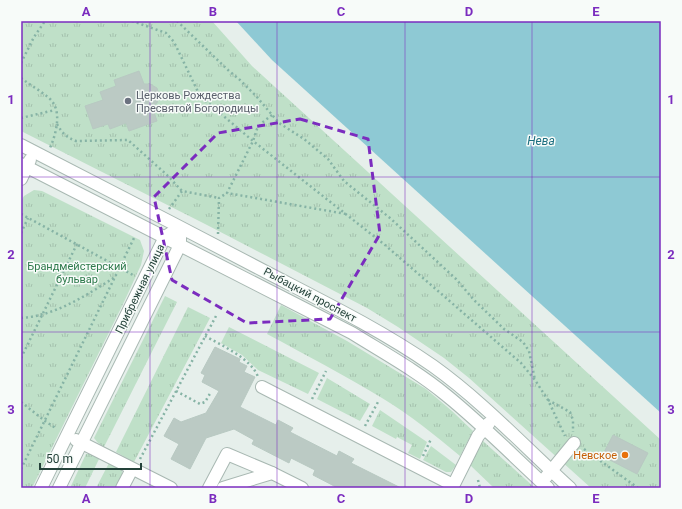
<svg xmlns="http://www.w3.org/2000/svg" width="682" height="509" viewBox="0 0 682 509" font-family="Roboto,sans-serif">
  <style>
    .grass { fill: url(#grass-tufts) }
    .water { fill: #8ec9d4 }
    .building { fill: #bbcac4; stroke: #b8c9c2 }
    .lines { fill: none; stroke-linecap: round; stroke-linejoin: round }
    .minor-casing { stroke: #a8b8b2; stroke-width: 14 }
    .path { stroke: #86b3a5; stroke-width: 2.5; stroke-dasharray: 2 3; stroke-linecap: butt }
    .minor { stroke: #fff; stroke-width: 12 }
    .marked { fill: none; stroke: #7b2cbf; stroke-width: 3; stroke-dasharray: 8 5; stroke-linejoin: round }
    .grid { fill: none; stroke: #7b2cbf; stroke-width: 1; stroke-opacity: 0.55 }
    .worship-dot { fill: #6b7280; stroke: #f7fbf9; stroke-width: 1.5 }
    .food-dot { fill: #e8710a; stroke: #f7fbf9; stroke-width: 1.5 }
    .labels { text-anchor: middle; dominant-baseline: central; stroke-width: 3; stroke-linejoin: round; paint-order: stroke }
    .worship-label { font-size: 11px; fill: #5b616d; stroke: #f7fbf9; text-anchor: start }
    .park-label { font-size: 11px; fill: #2d7a4b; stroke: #f7fbf9 }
    .street-label { font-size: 11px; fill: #24423a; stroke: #f7fbf9 }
    .food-label { font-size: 11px; fill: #c56008; stroke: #f7fbf9; text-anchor: end }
    .water-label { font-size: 12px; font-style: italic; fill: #1c6f80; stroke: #f7fbf9 }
    .neatline { fill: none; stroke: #7b2cbf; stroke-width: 1.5 }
    .grid-label { font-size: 13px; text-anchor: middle; font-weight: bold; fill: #7b2cbf }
  </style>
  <defs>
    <pattern id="grass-tufts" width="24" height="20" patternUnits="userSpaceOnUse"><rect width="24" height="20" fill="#bfe0c8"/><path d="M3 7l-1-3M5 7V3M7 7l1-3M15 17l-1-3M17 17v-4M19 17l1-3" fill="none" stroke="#a4c1ad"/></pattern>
  </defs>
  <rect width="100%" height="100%" fill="#e6efeb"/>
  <!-- grass -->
  <g class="grass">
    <polygon points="21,21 212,21 252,66 661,440 661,488 591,488 469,378 444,358 398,327 367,308 207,225 21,131"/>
    <polygon points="34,190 42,191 140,240 144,251 141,265 124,302 32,488 21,488 21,201 24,196"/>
    <polygon points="165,296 177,302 104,447 98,443 94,438"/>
    <path d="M 281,305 L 347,341 L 426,389 L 452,411 L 473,431 L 460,456 C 435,435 410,415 382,398 C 344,375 306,355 267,334 Z"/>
    <polygon points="188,307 210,318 134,462 116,452"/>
    <polygon points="229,327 319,373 308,394 258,370 242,355 221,343"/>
    <polygon points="327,378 370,404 360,421 317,399"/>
    <polygon points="380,410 427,442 420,459 408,453 412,445 397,437 396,439 372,426"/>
    <polygon points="483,441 535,488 494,488 470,465"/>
    <polygon points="431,446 456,465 451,472 446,472 423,460"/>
    <polygon points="86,454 92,454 100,457 85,488 70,488"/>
    <polygon points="109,463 122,470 122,476 116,488 96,488"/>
  </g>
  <!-- water -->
  <polygon class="water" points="236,21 661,21 661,413 272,60"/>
  <!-- building -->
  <g class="building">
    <polygon points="139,71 144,84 150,84 157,88 159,95 157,103 152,106 157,121 129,131 126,123 110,129 108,124 93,129 85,106 103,100 100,92 116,86 114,80"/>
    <polygon points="215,347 240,359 239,362 247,366 244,372 255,377 240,407 276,425 278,420 293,428 290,432 337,456 339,451 354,459 351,463 401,488 338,488 313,475 315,470 291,458 289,463 252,444 254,440 234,429 206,438 190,469 171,459 179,444 164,436 174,418 181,422 206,413 219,391 202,382 205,375 201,373"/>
    <polygon points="613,435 648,453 637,474 602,456"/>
  </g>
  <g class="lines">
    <!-- minor casing -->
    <g class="minor-casing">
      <g id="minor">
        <path d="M 21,145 C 103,187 186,230 268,273 C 324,302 381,330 433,366 C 482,401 526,448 570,488"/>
        <path d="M 21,164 L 352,333 C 384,353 417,371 446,395 C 482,424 514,457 548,488"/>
        <polyline points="21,179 30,160"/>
        <polyline points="262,387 453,485"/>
        <polyline points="76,440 171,488"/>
        <polyline points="546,477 574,443"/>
        <polyline points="41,488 165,237 171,233"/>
        <polyline points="59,488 180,245 180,237"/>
        <polyline points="122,488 132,469"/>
        <polyline points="209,488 227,454 272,473"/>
        <polyline points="223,488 272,473 302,488"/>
        <polyline points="452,488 478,436 489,423"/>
      </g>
    </g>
    <!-- path -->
    <g class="path">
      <polyline points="132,21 166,33 174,42 200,96 253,141 385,245 521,363 535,380 548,400 565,436"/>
      <polyline points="177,21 229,71 240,80 256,96 279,123 304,139 328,159 344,181 390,218 456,279 474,300 504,329 523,342 529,351 535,380"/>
      <polyline points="21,63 34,37 45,21"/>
      <path d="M 21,78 C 30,85 41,91 49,98 C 63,110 56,134 50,148"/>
      <polyline points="272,115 263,122 257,129 253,141 227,193 346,214"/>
      <polyline points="21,118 55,110"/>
      <path d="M 57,124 C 62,133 66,137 76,141 L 128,140 L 167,175 L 182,191"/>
      <polyline points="169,209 182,191 219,198"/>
      <polyline points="21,214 133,275"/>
      <polyline points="21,233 28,218"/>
      <polyline points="218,234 219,198 227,193"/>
      <path d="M 21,318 C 55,316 87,295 115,277"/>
      <path d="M 205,336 C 221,345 252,359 258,377"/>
      <polyline points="21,358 77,244"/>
      <polyline points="176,391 200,404 205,402 211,392"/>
      <polyline points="312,399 326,371"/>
      <polyline points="548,400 570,412 573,420 573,432"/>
      <polyline points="21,402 45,421 57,429"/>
      <polyline points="365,426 378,402"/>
      <polyline points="584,449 638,488"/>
      <polyline points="423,456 431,439"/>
      <polyline points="140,459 216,316"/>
      <polyline points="21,469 135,236"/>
      <polyline points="478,480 480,488"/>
    </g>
    <!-- minor -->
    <use href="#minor" class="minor"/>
  </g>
  <!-- marked area -->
  <path class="marked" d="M 300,119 L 368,139 L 380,234 L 330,319 L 247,323 L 172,280 L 154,197 L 218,133 Z"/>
  <!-- grid -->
  <path class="grid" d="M 150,21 L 150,488M 277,21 L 277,488M 405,21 L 405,488M 532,21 L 532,488M 21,177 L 661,177M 21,332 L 661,332"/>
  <!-- markers -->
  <circle class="worship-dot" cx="128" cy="101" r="4"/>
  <circle class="food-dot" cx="625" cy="455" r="4"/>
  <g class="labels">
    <!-- worship labels -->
    <g class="worship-label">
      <text x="136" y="95">Церковь Рождества<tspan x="136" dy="13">Пресвятой Богородицы</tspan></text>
    </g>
    <!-- park labels -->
    <g class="park-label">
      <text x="77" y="266">Брандмейстерский<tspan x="77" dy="13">бульвар</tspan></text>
    </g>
    <!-- street labels -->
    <g class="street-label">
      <text transform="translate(140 289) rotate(-64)">Прибрежная улица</text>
      <text transform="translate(310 295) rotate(28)">Рыбацкий проспект</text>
    </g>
    <!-- food labels -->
    <g class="food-label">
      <text x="617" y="455">Невское</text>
    </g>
    <!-- water labels -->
    <g class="water-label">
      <text x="541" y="141">Нева</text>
    </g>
  </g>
  <!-- border -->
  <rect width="682" height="509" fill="none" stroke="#f7fbf9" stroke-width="44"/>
  <!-- scale -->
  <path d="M40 463v6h101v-6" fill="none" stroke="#24423a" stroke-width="2"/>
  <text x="46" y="463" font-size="12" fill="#24423a" stroke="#f7fbf9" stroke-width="3" paint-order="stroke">50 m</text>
  <rect x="22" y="22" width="638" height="465" class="neatline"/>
  <g class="grid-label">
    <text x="86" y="16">A</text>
    <text x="213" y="16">B</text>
    <text x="341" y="16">C</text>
    <text x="469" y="16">D</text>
    <text x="596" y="16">E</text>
    <text x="11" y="104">1</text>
    <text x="671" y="104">1</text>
    <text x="11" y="259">2</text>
    <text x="671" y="259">2</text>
    <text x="11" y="414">3</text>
    <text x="671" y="414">3</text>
    <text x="86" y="503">A</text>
    <text x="213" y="503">B</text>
    <text x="341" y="503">C</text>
    <text x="469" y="503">D</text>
    <text x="596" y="503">E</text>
  </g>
</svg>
